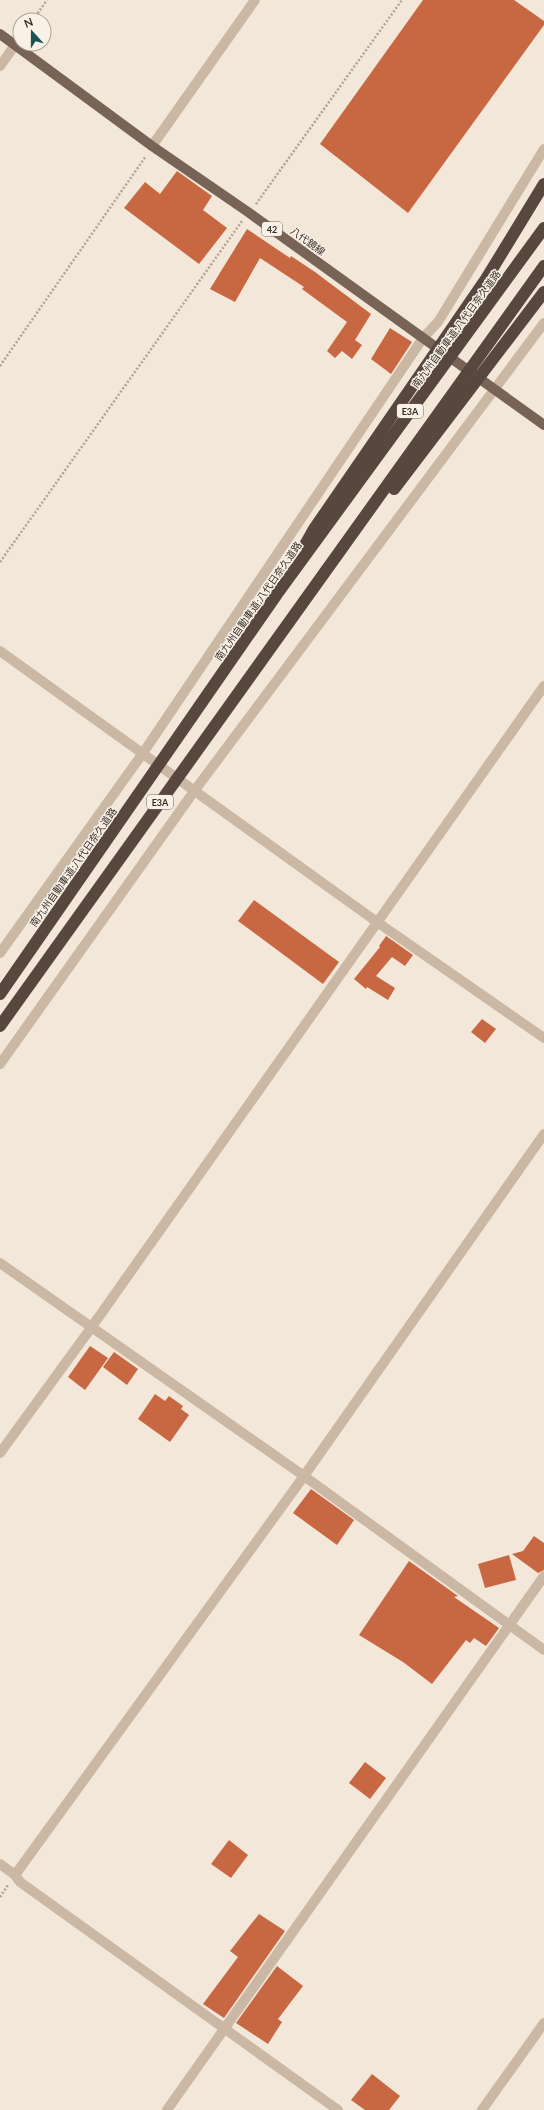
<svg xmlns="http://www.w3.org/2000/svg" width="544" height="2110" viewBox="0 0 544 2110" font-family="Lato,'Noto Sans JP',sans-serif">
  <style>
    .building { fill: #c86842 }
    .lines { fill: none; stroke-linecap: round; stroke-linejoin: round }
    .path { stroke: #b6a290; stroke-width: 2.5; stroke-dasharray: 2 2; stroke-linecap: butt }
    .minor { stroke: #cab8a5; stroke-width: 10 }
    .tertiary { stroke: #cab8a5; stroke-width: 10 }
    .primary { stroke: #786457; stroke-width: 10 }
    .motorway-bridge { stroke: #57473e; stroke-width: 12 }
    .labels { text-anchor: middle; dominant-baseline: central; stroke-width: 3; stroke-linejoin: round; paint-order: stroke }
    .shield { fill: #f9f1e6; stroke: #706760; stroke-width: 1 }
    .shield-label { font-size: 9px; font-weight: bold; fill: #362c27 }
    .street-label { font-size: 10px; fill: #362c27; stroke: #f9f1e6 }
  </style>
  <rect width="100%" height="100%" fill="#f2e7d9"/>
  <!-- building -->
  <g class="building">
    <polygon points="423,0 514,0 544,21 544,25 408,213 320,144"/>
    <polygon points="177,171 212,196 203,210 227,228 199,264 124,208 145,182 160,194"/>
    <polygon points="247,229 290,258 291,256 315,272 371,314 355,340 362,345 352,359 342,351 335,358 327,351 347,322 302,289 304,287 260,258 235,302 210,289"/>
    <polygon points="390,328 412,342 391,374 371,359"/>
    <polygon points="254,900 339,962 323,984 238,921"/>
    <polygon points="386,936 413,955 405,966 392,957 376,976 395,988 388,1000 367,987 366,989 354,979 380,947 379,946"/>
    <polygon points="482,1019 496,1029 485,1043 471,1032"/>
    <polygon points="90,1346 108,1358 85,1390 68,1377"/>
    <polygon points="114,1352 138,1369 127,1385 103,1367"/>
    <polygon points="155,1394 165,1401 169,1396 183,1406 181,1409 189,1415 170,1442 138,1419"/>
    <polygon points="311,1489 354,1520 337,1545 293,1513"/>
    <polygon points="534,1536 544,1543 544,1570 538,1573 512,1554 523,1551"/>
    <polygon points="509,1555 516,1580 485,1588 478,1564"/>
    <polygon points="409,1561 458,1596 454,1597 499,1628 486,1646 474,1638 470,1643 466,1640 432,1684 403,1662 359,1635"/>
    <polygon points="365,1762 386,1778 370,1799 349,1783"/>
    <polygon points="229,1840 248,1855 231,1878 211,1864"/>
    <polygon points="259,1914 285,1931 224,2018 203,2004 238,1957 230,1951"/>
    <polygon points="277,1966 303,1986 278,2019 282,2022 268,2044 236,2023"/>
    <polygon points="372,2074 400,2096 389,2110 365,2110 351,2100"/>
  </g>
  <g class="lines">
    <!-- path -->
    <g class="path">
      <polyline points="33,20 47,0"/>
      <polyline points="256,204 402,0"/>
      <polyline points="0,366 146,156"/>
      <polyline points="0,562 242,221"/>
      <polyline points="0,1897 8,1885"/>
    </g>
    <!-- minor -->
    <g class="minor">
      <polyline points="0,66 15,45"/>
      <polyline points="152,146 255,0"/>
      <polyline points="0,651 377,922 544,1038"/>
      <polyline points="0,953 143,753 423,338 438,322 544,149"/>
      <polyline points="0,1263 304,1476 544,1650"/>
      <polyline points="0,1453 91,1328 544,686"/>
      <polyline points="0,1864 15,1875 20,1882 338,2110"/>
      <polyline points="15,1875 304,1476 544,1134"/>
      <polyline points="167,2110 544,1576"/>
      <polyline points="482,2110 544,2023"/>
    </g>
    <!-- tertiary -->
    <polyline class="tertiary" points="0,1064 195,790 544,323"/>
    <!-- primary -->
    <polyline class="primary" points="0,34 152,146 248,212 544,425"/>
    <!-- motorway-bridge -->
    <g class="motorway-bridge">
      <polyline points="394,489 544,292"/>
      <polyline points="305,545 314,529 486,279 544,184"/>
      <polyline points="0,994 277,594 544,228"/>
      <polyline points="0,1026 544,266"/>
    </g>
  </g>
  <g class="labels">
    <!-- shield labels -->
    <g class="shield">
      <rect x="262" y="222" width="20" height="14" rx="3"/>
      <rect x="397" y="404" width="26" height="14" rx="3"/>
      <rect x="147" y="795" width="26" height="14" rx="3"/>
    </g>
    <g class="shield-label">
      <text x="272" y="229">42</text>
      <text x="410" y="411">E3A</text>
      <text x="160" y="802">E3A</text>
    </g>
    <!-- street labels -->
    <g class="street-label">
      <text transform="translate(308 241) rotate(36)">八代鏡線</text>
      <text transform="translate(456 329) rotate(-54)">南九州自動車道;八代日奈久道路</text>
      <text transform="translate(258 601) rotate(-55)">南九州自動車道;八代日奈久道路</text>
      <text transform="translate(73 867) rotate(-55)">南九州自動車道;八代日奈久道路</text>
    </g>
  </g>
  <!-- north arrow -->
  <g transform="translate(32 32) rotate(339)"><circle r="19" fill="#f9f1e6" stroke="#aba29a"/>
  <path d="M0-3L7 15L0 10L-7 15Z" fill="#1c5158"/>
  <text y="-6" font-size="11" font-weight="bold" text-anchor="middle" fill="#362c27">N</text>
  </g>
</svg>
